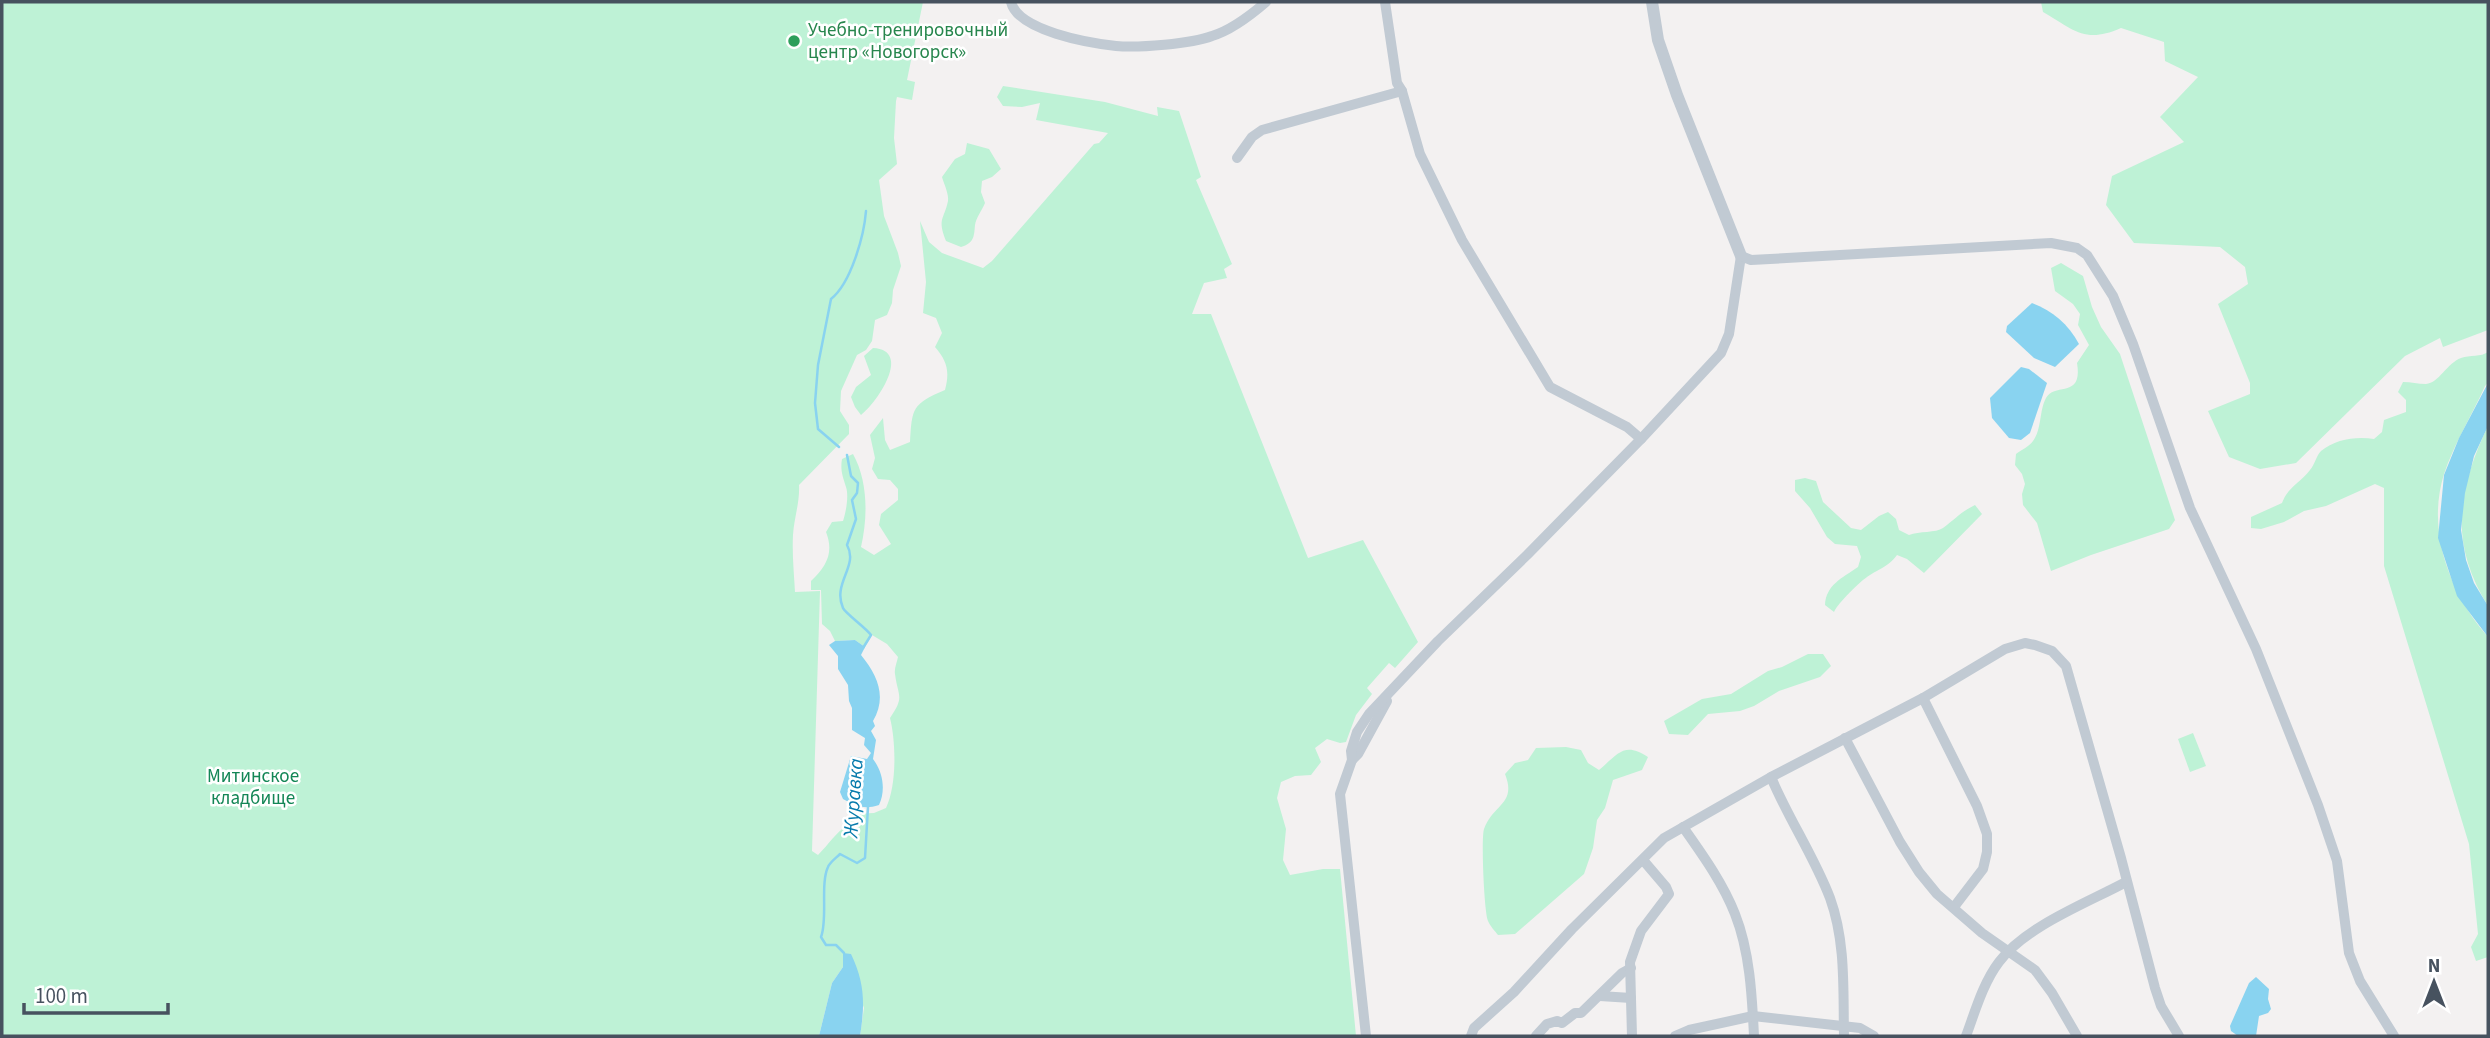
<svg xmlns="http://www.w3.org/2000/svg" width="2490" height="1038" viewBox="0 0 2490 1038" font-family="'Source Sans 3',sans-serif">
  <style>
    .green { fill: #bef2d6 }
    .water { fill: #89d3f0 }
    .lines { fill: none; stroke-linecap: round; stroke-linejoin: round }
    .stream { stroke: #89d3f0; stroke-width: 2.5 }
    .minor { stroke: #c1cad3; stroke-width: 10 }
    .tertiary { stroke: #c1cad3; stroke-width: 12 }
    .leisure-dot { fill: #2e9e5b; stroke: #fff; stroke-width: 2.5 }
    .labels { text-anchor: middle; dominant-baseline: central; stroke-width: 5; stroke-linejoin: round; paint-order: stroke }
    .leisure-label { font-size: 19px; fill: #27864d; stroke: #fff; text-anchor: start }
    .park-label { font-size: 19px; fill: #138656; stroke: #fff }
    .water-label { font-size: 21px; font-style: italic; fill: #077bac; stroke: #fff }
  </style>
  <rect width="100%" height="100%" fill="#f3f1f1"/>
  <!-- green -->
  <g class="green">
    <path d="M 2,2 L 923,2 L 907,80 L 915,82 L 912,100 L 897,97 L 896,101 L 894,138 L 897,164 L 879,180 L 884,216 L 898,253 L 901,266 L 893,290 L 892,303 L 887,315 L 875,320 L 872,341 L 866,350 L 857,355 L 841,391 L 840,411 L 849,425 L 849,434 L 799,485 C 800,502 794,518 793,535 C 792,554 794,573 795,592 L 820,591 L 812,851 L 818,855 C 829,844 836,832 848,825 L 851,814 L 874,813 L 886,808 C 897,785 896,742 890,718 C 905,696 898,697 895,674 C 894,669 897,662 898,657 L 887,644 L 872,635 L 865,647 L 855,640 L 835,641 L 830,631 L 822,624 L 821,590 L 811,590 L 811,581 C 827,566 834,552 826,532 L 832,522 L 843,521 C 846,512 849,496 846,487 C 843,477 840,471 842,459 L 853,454 C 868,481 868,517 861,547 L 874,555 L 891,544 L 879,525 L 881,514 L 898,500 L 898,489 L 890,480 L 878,479 L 872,469 L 875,458 L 870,435 L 883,418 L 885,440 L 890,450 L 910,442 C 912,408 912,404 945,390 C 950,371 947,361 935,347 L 942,333 L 936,318 L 923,313 L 926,282 L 920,221 L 929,242 L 942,253 L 983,268 L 992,261 L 1094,144 L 1099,143 L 1108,133 L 1036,120 L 1040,103 L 1022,107 L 1003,106 L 997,97 L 1003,86 L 1105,102 L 1158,116 L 1157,107 L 1179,111 L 1201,177 L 1196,180 L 1232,264 L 1224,269 L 1227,278 L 1204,283 L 1192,314 L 1211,314 L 1308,558 L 1363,540 L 1418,642 L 1395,668 L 1389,663 L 1367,688 L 1372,694 L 1356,715 L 1346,742 L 1340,743 L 1327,739 L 1315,748 L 1321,762 L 1311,775 L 1295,776 L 1281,782 L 1277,798 L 1286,829 L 1283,860 L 1290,875 L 1323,869 L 1340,869 L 1356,1036 L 860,1036 L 864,1008 L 844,953 L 843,967 L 832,983 L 819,1036 L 2,1036 Z"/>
    <path d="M 2041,2 L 2488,2 L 2488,330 L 2443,347 L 2440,338 L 2405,356 L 2296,463 L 2260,469 L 2229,457 L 2208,411 L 2250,394 L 2250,383 L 2218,304 L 2248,284 L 2245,267 L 2220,247 L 2134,243 L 2106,205 L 2112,176 L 2184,142 L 2160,117 L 2198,77 L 2165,61 L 2164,42 L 2121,28 C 2085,44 2074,30 2043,12 Z"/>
    <path d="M 967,143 L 989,149 L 1001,169 L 992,177 L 982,181 L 981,192 L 985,203 C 982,210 976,218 975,225 C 974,237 974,243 961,247 L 946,241 C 937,218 944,220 948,201 C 949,194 944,184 942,177 L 955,159 L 965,154 Z"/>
    <path d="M 2061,263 L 2083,276 L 2092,307 L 2101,327 L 2120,354 L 2175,520 L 2169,529 L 2091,555 L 2051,571 L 2037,523 L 2023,505 L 2022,494 L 2025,484 L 2022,474 L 2015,465 L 2016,454 C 2021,450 2030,446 2033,441 C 2042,429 2039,411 2046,398 C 2055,382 2083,399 2077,363 L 2089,345 L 2078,325 L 2080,314 L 2073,304 L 2055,291 L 2051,268 Z"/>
    <path d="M 873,348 C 913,350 877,403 861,415 L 855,407 L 851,397 L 856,387 L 871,375 L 864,356 Z"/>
    <path d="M 2488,352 L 2488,383 L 2485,386 C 2472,415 2454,444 2444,474 C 2426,531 2450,594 2488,637 L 2488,957 L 2476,961 L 2471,947 L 2478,934 L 2469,844 L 2384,566 L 2384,488 L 2375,484 L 2326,506 L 2304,511 L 2284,522 L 2261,529 L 2251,528 L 2251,517 L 2282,503 C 2288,487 2300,483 2310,470 C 2315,464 2316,456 2321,451 C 2335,439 2357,436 2374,439 L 2382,432 L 2384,420 L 2406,412 L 2406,400 L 2398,392 L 2403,382 C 2411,382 2418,384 2426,384 C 2439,383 2447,363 2461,358 C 2470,355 2481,357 2488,352 Z"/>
    <path d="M 2488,426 L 2488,606 C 2449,543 2457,491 2488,426 Z"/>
    <path d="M 1805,478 L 1816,481 L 1823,502 L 1851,528 L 1861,530 L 1879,516 L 1888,512 L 1896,519 L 1899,530 L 1909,535 C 1919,531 1936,533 1943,528 C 1954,520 1962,511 1975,505 L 1982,514 L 1924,573 L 1907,559 L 1897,555 C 1889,566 1881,568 1870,575 C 1860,581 1838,603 1834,612 L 1825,605 C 1826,585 1842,578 1858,567 L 1861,557 L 1857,546 L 1835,544 L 1827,537 L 1810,508 L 1795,491 L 1795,480 Z"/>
    <polygon points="1808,654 1823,654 1831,666 1820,677 1779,691 1754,706 1740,711 1708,714 1688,735 1669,734 1664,721 1702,699 1731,694 1768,671 1782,667"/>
    <polygon points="2193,733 2206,766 2190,772 2178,739"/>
    <path d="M 1566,747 L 1581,750 L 1588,763 L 1599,770 C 1618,754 1624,741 1648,757 L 1642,770 L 1613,780 L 1605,808 L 1597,820 L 1593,848 L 1584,874 L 1515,934 L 1498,935 C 1495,931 1490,926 1488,921 C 1484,911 1481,838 1484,829 C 1493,804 1517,804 1505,774 L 1515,763 L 1528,760 L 1536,748 Z"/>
  </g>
  <!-- water -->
  <g class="water">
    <path d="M 2032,303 C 2053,311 2068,324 2079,344 L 2055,367 L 2034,358 L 2006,332 L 2007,326 Z"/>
    <polygon points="2021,367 2029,369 2047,383 2030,433 2021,440 2009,438 1992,418 1990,398"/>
    <polygon points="2488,383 2488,426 2474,456 2465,493 2461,530 2466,560 2474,583 2488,606 2488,637 2457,596 2438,538 2444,475 2459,438"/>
    <path d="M 855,640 L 865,647 L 861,655 C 878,676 887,697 873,721 L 875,726 L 871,731 L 876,740 L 873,759 C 883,772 886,790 879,805 C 864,810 856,806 843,799 L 840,792 L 851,756 L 867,759 L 871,753 L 864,745 L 865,738 L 852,730 L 852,708 L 849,701 L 848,685 L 838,669 L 838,656 L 829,645 L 835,641 Z"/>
    <path d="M 843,953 L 851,954 C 865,983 865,1005 860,1036 L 819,1036 L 832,983 L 843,967 Z"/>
    <polygon points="2256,977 2269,989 2268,999 2271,1009 2268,1013 2259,1016 2256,1036 2238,1036 2231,1031 2230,1026 2249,983"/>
  </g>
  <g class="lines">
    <!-- stream -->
    <g class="stream">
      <path d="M 839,447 L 818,429 L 815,403 L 818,365 L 831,299 C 851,283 864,236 866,211"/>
      <path d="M 847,455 L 851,476 L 858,483 L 857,493 L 852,500 L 856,519 L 847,545 C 859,566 832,583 843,608 C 845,613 866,628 871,635 L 863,648"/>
      <path d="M 844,953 L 836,945 L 826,945 L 821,937 C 828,919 820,884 828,867 C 830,862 836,858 840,854 L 857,863 L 865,858 L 868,807"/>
    </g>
    <!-- minor -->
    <g class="minor">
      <path d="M 1011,2 C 1018,31 1089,43 1116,46 C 1138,48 1191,44 1212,36 C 1232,30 1251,15 1266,2"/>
      <polyline points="1385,2 1397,83 1402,91 1420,154 1462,240 1550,387 1627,427 1641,439"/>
      <polyline points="1237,158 1252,137 1262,130 1402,91"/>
      <polyline points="1923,698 1977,806 1987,834 1987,852 1983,869 1954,907"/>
      <polyline points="1845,738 1900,842 1919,872 1937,894 1982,933 2035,970 2052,993 2077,1036"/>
      <polyline points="1352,760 1358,754 1387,701"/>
      <path d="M 1771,777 C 1788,818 1814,856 1830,898 C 1846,942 1843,990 1844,1036"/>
      <path d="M 1683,827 C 1702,854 1723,883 1735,914 C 1750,952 1752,996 1754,1036"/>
      <polyline points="1600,996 1631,998"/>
      <polyline points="1366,1036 1340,794 1352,760 1351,751 1357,732 1369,714 1438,641 1527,555 1641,439 1721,353 1729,334 1741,256 1751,260 1770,259 2051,243 2077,248 2087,255 2113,296 2133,344 2190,508 2256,649 2318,805 2337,861 2349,953 2360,981 2394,1036"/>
      <polyline points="1471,1036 1474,1028 1514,992 1572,929 1664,838 1771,777 1923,698 2005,649 2025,643 2035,645 2052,651 2066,666 2121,858 2155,988 2161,1006 2179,1036"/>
      <polyline points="1536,1036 1547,1024 1557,1021 1562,1023 1575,1013 1581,1013 1622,973 1631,968"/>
      <polyline points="1632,1036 1630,962 1641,931 1669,894 1666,887 1643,860"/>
      <polyline points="1675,1036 1689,1030 1753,1016 1860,1028 1874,1036"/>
      <path d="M 1966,1036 C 1975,1012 1983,983 1999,962 C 2026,926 2087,903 2126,882"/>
    </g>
    <!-- tertiary -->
    <polyline class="tertiary" points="1652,2 1658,40 1677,95 1741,256"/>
  </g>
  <!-- markers -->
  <circle class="leisure-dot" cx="794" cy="41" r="7"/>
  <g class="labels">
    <!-- leisure labels -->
    <g class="leisure-label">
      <text x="808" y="30">Учебно-тренировочный<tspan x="808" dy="22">центр «Новогорск»</tspan></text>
    </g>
    <!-- park labels -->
    <g class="park-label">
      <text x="253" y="776">Митинское<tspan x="253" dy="22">кладбище</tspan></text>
    </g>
    <!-- water labels -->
    <g class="water-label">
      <text transform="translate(853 798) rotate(-86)">Журавка</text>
    </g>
  </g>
  <!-- border -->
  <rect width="2490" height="1038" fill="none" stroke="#47525f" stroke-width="7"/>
  <!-- north arrow -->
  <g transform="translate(2434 982)" stroke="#ffffff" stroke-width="5" paint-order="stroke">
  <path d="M0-5L12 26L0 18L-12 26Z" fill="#47525f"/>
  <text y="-10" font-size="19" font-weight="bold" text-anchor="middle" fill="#47525f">N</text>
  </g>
  <!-- scale -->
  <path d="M24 1003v10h144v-10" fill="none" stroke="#47525f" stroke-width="3.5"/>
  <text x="35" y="1003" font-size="21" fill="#47525f" stroke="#ffffff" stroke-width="5" paint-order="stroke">100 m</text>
</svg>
